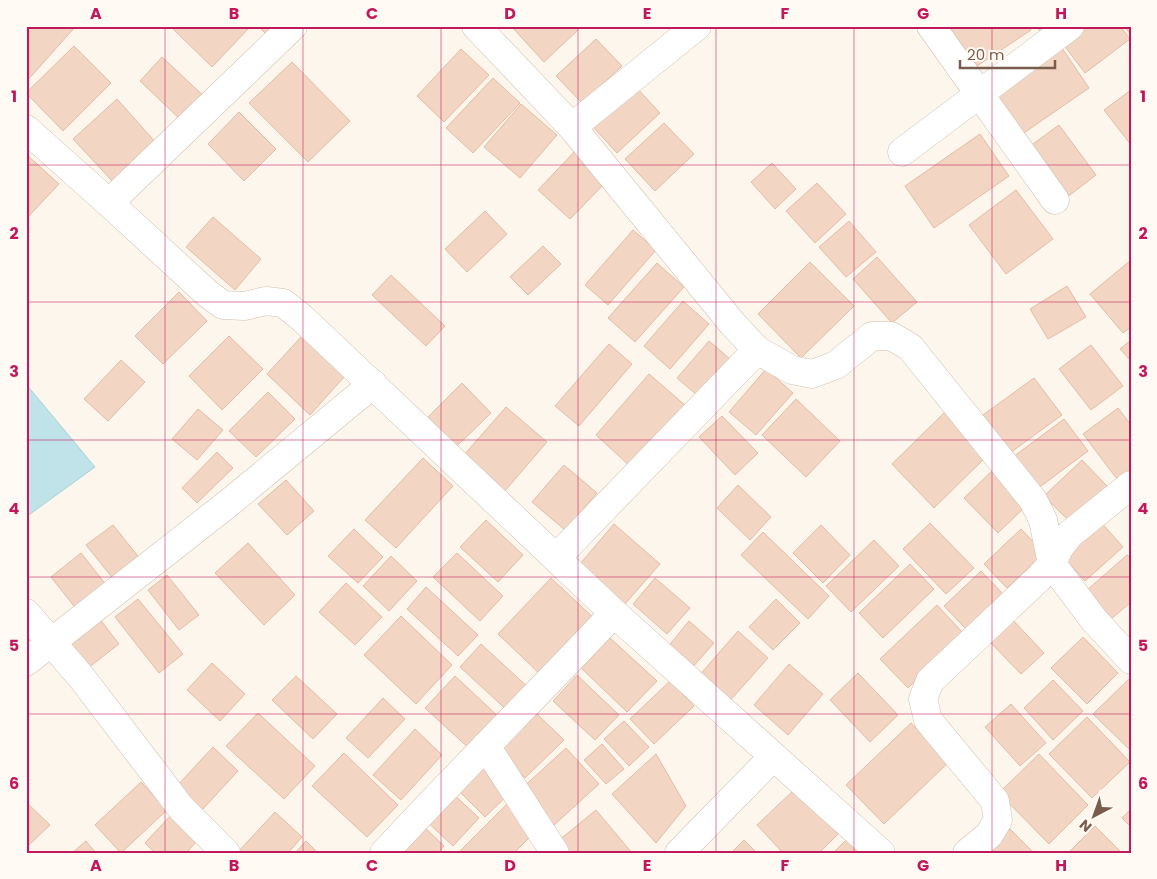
<svg xmlns="http://www.w3.org/2000/svg" width="1157" height="879" viewBox="0 0 1157 879" font-family="Poppins,sans-serif">
  <style>
    .water { fill: #bfe3e8; stroke: #a5d3da }
    .building { fill: #f3d5c3; stroke: #e6bba3 }
    .lines { fill: none; stroke-linecap: round; stroke-linejoin: round }
    .street-casing { stroke: #d1beb0; stroke-width: 29 }
    .street { stroke: #fff; stroke-width: 28 }
    .grid { fill: none; stroke: #c2185b; stroke-width: 1; stroke-opacity: 0.55 }
    .neatline { fill: none; stroke: #c2185b; stroke-width: 2 }
    .grid-label { font-size: 16px; text-anchor: middle; font-weight: bold; fill: #c2185b }
  </style>
  <rect width="100%" height="100%" fill="#fdf6ec"/>
  <!-- water -->
  <polygon class="water" points="26,384 95,467 26,517"/>
  <!-- building -->
  <g class="building">
    <polygon points="26,26 76,26 26,82"/>
    <polygon points="170,26 247,26 249,28 212,67"/>
    <polygon points="258,26 280,26 269,37"/>
    <polygon points="511,26 574,26 578,30 544,62"/>
    <polygon points="942,26 1029,26 1031,30 971,70"/>
    <polygon points="1036,26 1049,26 1041,32"/>
    <polygon points="1086,26 1120,26 1130,39 1085,73 1063,44"/>
    <polygon points="1124,26 1131,26 1131,35"/>
    <polygon points="596,39 622,66 582,103 556,76"/>
    <polygon points="74,46 111,83 63,131 26,93"/>
    <polygon points="1062,48 1089,88 1018,137 991,98"/>
    <polygon points="461,49 489,75 444,122 417,96"/>
    <polygon points="162,57 207,99 184,123 140,81"/>
    <polygon points="292,62 350,121 308,162 249,103"/>
    <polygon points="493,78 520,103 473,153 446,128"/>
    <polygon points="635,86 660,113 617,153 592,126"/>
    <polygon points="1131,90 1131,145 1104,110"/>
    <polygon points="117,99 158,145 115,184 73,139"/>
    <polygon points="521,104 557,135 520,178 484,147"/>
    <polygon points="239,112 276,149 244,181 208,144"/>
    <polygon points="664,123 694,154 655,191 625,159"/>
    <polygon points="1059,125 1096,175 1066,198 1029,147"/>
    <polygon points="980,134 1009,176 934,228 905,186"/>
    <polygon points="575,151 607,181 570,219 538,190"/>
    <polygon points="26,154 59,184 26,219"/>
    <polygon points="772,163 796,189 775,209 751,182"/>
    <polygon points="817,183 846,214 815,243 786,211"/>
    <polygon points="1016,190 1053,239 1006,274 969,225"/>
    <polygon points="485,211 507,234 467,272 445,249"/>
    <polygon points="213,217 261,259 235,290 186,247"/>
    <polygon points="849,221 876,252 846,277 819,247"/>
    <polygon points="633,230 656,250 608,305 585,285"/>
    <polygon points="543,246 561,264 528,295 510,277"/>
    <polygon points="877,257 917,302 892,323 853,279"/>
    <polygon points="1131,260 1131,327 1123,333 1090,294"/>
    <polygon points="810,262 854,306 801,358 758,314"/>
    <polygon points="657,263 684,287 635,342 608,318"/>
    <polygon points="391,275 445,326 426,346 372,295"/>
    <polygon points="1067,286 1086,317 1048,339 1030,309"/>
    <polygon points="179,292 207,321 163,364 135,336"/>
    <polygon points="683,301 709,324 670,369 644,346"/>
    <polygon points="229,336 263,369 222,410 189,376"/>
    <polygon points="302,336 345,376 310,415 267,374"/>
    <polygon points="1131,340 1131,361 1120,349"/>
    <polygon points="709,341 730,359 698,396 677,378"/>
    <polygon points="609,344 632,364 579,426 555,406"/>
    <polygon points="1091,345 1123,386 1091,410 1059,369"/>
    <polygon points="121,360 145,382 108,421 84,399"/>
    <polygon points="766,369 793,393 756,435 729,412"/>
    <polygon points="649,374 686,406 632,468 596,435"/>
    <polygon points="1034,378 1062,415 1010,453 983,415"/>
    <polygon points="462,383 491,413 456,447 427,418"/>
    <polygon points="268,392 295,419 256,457 229,431"/>
    <polygon points="796,399 840,441 806,477 762,435"/>
    <polygon points="506,407 547,442 504,492 463,456"/>
    <polygon points="1118,408 1131,425 1131,469 1117,479 1083,434"/>
    <polygon points="198,409 223,430 197,460 172,439"/>
    <polygon points="946,411 989,454 934,508 892,464"/>
    <polygon points="722,416 758,453 735,475 699,437"/>
    <polygon points="1064,419 1088,451 1037,489 1013,457"/>
    <polygon points="217,452 233,468 197,503 182,488"/>
    <polygon points="423,458 453,486 396,548 365,520"/>
    <polygon points="1082,460 1107,486 1070,522 1044,496"/>
    <polygon points="564,465 597,493 565,530 532,502"/>
    <polygon points="994,469 1028,504 998,533 964,498"/>
    <polygon points="286,480 314,511 287,535 258,504"/>
    <polygon points="738,485 771,517 750,540 717,508"/>
    <polygon points="486,520 523,555 498,582 460,547"/>
    <polygon points="1099,520 1123,547 1085,581 1061,554"/>
    <polygon points="930,523 974,568 946,594 903,549"/>
    <polygon points="614,524 660,564 624,605 579,565"/>
    <polygon points="113,525 141,560 115,581 86,545"/>
    <polygon points="821,525 850,555 823,583 793,553"/>
    <polygon points="354,529 383,557 358,583 328,556"/>
    <polygon points="1021,529 1044,553 1007,588 984,564"/>
    <polygon points="763,532 829,596 808,619 741,555"/>
    <polygon points="874,540 899,566 851,612 826,586"/>
    <polygon points="248,543 295,595 264,625 215,573"/>
    <polygon points="81,553 107,586 77,610 51,577"/>
    <polygon points="457,553 503,596 480,621 433,577"/>
    <polygon points="1127,555 1131,558 1131,602 1111,619 1086,591"/>
    <polygon points="391,556 417,581 389,611 363,586"/>
    <polygon points="910,564 934,589 883,638 859,613"/>
    <polygon points="981,571 1004,595 967,630 944,606"/>
    <polygon points="167,575 199,615 179,630 148,590"/>
    <polygon points="551,578 596,620 543,677 498,634"/>
    <polygon points="655,578 690,608 667,634 633,604"/>
    <polygon points="346,583 382,617 355,645 319,612"/>
    <polygon points="426,587 478,635 458,656 407,609"/>
    <polygon points="138,599 183,654 159,673 115,617"/>
    <polygon points="776,599 800,623 773,650 749,627"/>
    <polygon points="937,605 964,634 908,688 880,659"/>
    <polygon points="401,616 452,665 416,704 364,655"/>
    <polygon points="1010,617 1044,653 1021,674 987,639"/>
    <polygon points="99,618 119,644 88,668 61,639"/>
    <polygon points="689,621 714,643 691,669 667,648"/>
    <polygon points="738,631 768,658 727,704 697,678"/>
    <polygon points="26,634 31,640 26,644"/>
    <polygon points="609,637 657,681 627,712 580,667"/>
    <polygon points="1083,637 1118,673 1087,704 1051,668"/>
    <polygon points="481,644 531,690 510,713 460,667"/>
    <polygon points="212,663 245,694 220,721 187,690"/>
    <polygon points="789,664 823,694 788,735 754,705"/>
    <polygon points="858,673 898,715 870,742 830,700"/>
    <polygon points="577,675 619,715 595,740 553,701"/>
    <polygon points="296,676 337,714 313,739 272,700"/>
    <polygon points="455,676 501,719 472,751 425,708"/>
    <polygon points="1131,677 1131,751 1093,714"/>
    <polygon points="1053,680 1083,711 1053,740 1024,708"/>
    <polygon points="670,681 694,706 654,744 630,719"/>
    <polygon points="383,698 405,719 368,758 346,738"/>
    <polygon points="1011,704 1046,743 1020,766 985,727"/>
    <polygon points="258,713 315,766 284,799 226,746"/>
    <polygon points="537,714 564,740 525,778 499,752"/>
    <polygon points="1087,717 1130,762 1092,798 1049,754"/>
    <polygon points="624,721 649,747 629,766 604,739"/>
    <polygon points="911,723 949,762 884,824 846,785"/>
    <polygon points="415,729 442,755 401,800 373,775"/>
    <polygon points="602,744 624,769 606,784 584,760"/>
    <polygon points="213,747 238,771 201,811 176,787"/>
    <polygon points="566,748 599,784 553,826 520,790"/>
    <polygon points="344,753 398,805 367,837 312,786"/>
    <polygon points="656,754 686,806 656,843 612,794"/>
    <polygon points="1039,754 1088,805 1049,844 999,793"/>
    <polygon points="481,762 511,792 485,817 455,787"/>
    <polygon points="141,782 167,810 121,853 95,825"/>
    <polygon points="448,789 479,818 453,846 422,817"/>
    <polygon points="795,789 838,834 819,853 783,853 757,825"/>
    <polygon points="26,802 50,825 29,845 26,843"/>
    <polygon points="508,803 536,831 514,853 458,853"/>
    <polygon points="1131,809 1131,827 1122,818"/>
    <polygon points="596,810 632,853 567,853 558,841"/>
    <polygon points="275,812 302,837 288,853 237,853"/>
    <polygon points="173,813 200,838 186,853 155,853 145,843"/>
    <polygon points="421,824 444,846 438,853 394,853"/>
    <polygon points="1095,826 1122,853 1068,853"/>
    <polygon points="1010,829 1034,853 986,853"/>
    <polygon points="847,839 861,853 833,853"/>
    <polygon points="744,840 757,853 731,853"/>
    <polygon points="86,841 96,853 72,853"/>
    <polygon points="306,841 318,853 295,853"/>
  </g>
  <g class="lines">
    <!-- street casing -->
    <g class="street-casing">
      <g id="street">
        <polyline points="476,26 572,127 732,323 757,350 792,370 812,374 836,365 872,336 891,336 910,347 1033,500 1043,520 1052,564 1094,620 1131,660"/>
        <polyline points="931,26 1055,200"/>
        <polyline points="572,127 697,26"/>
        <path d="M 26,129 L 109,203 L 208,294 L 223,305 L 244,306 L 266,301 L 283,303 L 302,318 L 614,613 C 538,694 459,772 384,853"/>
        <polyline points="902,152 1070,26"/>
        <polyline points="109,203 293,26"/>
        <polyline points="556,558 757,350"/>
        <polyline points="26,613 82,678 181,808 226,853"/>
        <polyline points="614,613 881,853"/>
        <polyline points="26,662 230,502 373,384"/>
        <polyline points="486,746 555,853"/>
        <polyline points="679,853 773,757"/>
        <polyline points="967,853 989,835 998,820 995,801 928,720 923,699 930,681 1038,579 1052,564 1059,548 1070,534 1131,485"/>
      </g>
    </g>
    <!-- street -->
    <use href="#street" class="street"/>
  </g>
  <!-- grid -->
  <path class="grid" d="M 165,26 L 165,853M 303,26 L 303,853M 441,26 L 441,853M 578,26 L 578,853M 716,26 L 716,853M 854,26 L 854,853M 992,26 L 992,853M 26,165 L 1131,165M 26,302 L 1131,302M 26,440 L 1131,440M 26,577 L 1131,577M 26,714 L 1131,714"/>
  <!-- border -->
  <rect width="1157" height="879" fill="none" stroke="#fffaf3" stroke-width="55"/>
  <!-- north arrow -->
  <g transform="translate(1094 816) rotate(221)" stroke="#fffaf3" stroke-width="4" paint-order="stroke">
  <path d="M0-4L9 19L0 12L-9 19Z" fill="#7a5c4d"/>
  <text y="-8" font-size="14" font-weight="bold" text-anchor="middle" fill="#7a5c4d">N</text>
  </g>
  <!-- scale -->
  <path d="M960 60v8h95v-8" fill="none" stroke="#7a5c4d" stroke-width="2.5"/>
  <text x="967" y="60" font-size="15" fill="#7a5c4d" stroke="#fffaf3" stroke-width="4" paint-order="stroke">20 m</text>
  <rect x="28" y="28" width="1102" height="824" class="neatline"/>
  <g class="grid-label">
    <text x="96" y="19">A</text>
    <text x="234" y="19">B</text>
    <text x="372" y="19">C</text>
    <text x="510" y="19">D</text>
    <text x="647" y="19">E</text>
    <text x="785" y="19">F</text>
    <text x="923" y="19">G</text>
    <text x="1061" y="19">H</text>
    <text x="14" y="102">1</text>
    <text x="1143" y="102">1</text>
    <text x="14" y="239">2</text>
    <text x="1143" y="239">2</text>
    <text x="14" y="377">3</text>
    <text x="1143" y="377">3</text>
    <text x="14" y="514">4</text>
    <text x="1143" y="514">4</text>
    <text x="14" y="651">5</text>
    <text x="1143" y="651">5</text>
    <text x="14" y="789">6</text>
    <text x="1143" y="789">6</text>
    <text x="96" y="871">A</text>
    <text x="234" y="871">B</text>
    <text x="372" y="871">C</text>
    <text x="510" y="871">D</text>
    <text x="647" y="871">E</text>
    <text x="785" y="871">F</text>
    <text x="923" y="871">G</text>
    <text x="1061" y="871">H</text>
  </g>
</svg>
